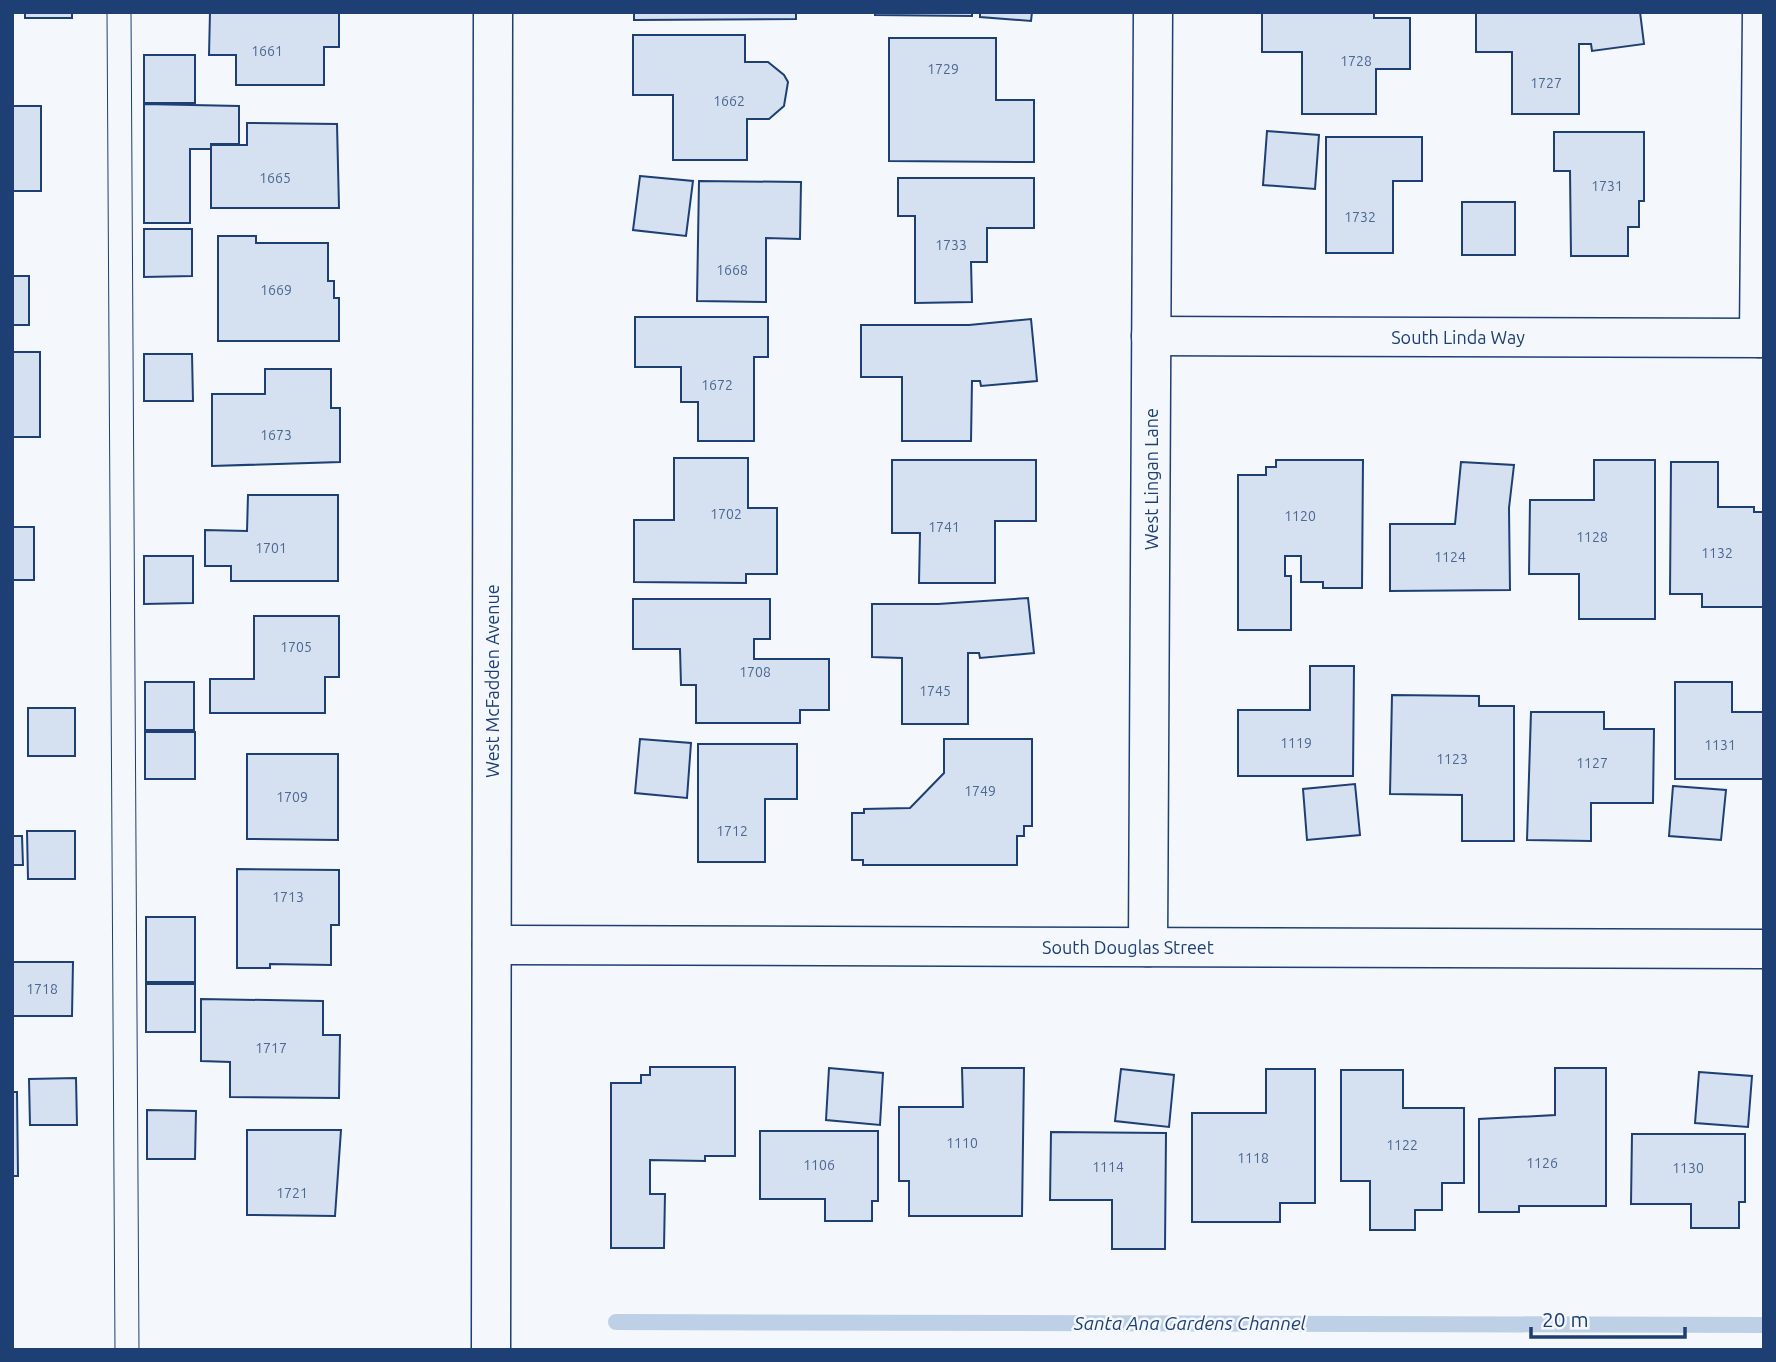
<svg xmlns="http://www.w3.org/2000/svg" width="1776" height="1362" viewBox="0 0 1776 1362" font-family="Ubuntu,sans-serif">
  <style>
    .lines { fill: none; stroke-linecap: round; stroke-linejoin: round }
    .stream { stroke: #bed0e5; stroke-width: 16 }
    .building { fill: #d5e0f0; stroke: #1d3f73; stroke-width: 2 }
    .lane-casing { stroke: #1d3f73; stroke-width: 25 }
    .street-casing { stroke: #1d3f73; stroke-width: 41 }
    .secondary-casing { stroke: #1d3f73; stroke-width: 41 }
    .lane { stroke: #f4f7fb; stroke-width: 23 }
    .street { stroke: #f4f7fb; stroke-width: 38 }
    .secondary { stroke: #f4f7fb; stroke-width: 38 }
    .labels { text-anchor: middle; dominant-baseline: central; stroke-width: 5; stroke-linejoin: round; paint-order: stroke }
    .number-label { font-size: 14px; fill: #4b6792 }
    .street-label { font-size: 18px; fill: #1d3f73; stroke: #f4f7fb }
    .water-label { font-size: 19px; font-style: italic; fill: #1d3f73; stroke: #f4f7fb }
  </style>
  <rect width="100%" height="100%" fill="#f4f7fb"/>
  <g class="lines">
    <!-- stream -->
    <polyline class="stream" points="616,1322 1764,1325"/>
  </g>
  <!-- building -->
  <g class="building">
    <rect x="25" y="12" width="47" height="6"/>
    <polygon points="210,12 339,12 339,47 324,47 324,85 236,85 236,55 209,55"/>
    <polygon points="634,12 796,12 796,19 634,20"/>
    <polygon points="875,12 972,12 972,16 875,15"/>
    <polygon points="980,12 1032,12 1031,21 980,17"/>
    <polygon points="1262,12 1374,12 1374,18 1410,18 1410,69 1376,69 1376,114 1302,114 1302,52 1262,52"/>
    <polygon points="1476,12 1640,12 1644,44 1592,51 1591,44 1579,44 1579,114 1512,114 1512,52 1476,52"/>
    <polygon points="633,35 745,35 745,62 768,62 784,75 788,82 784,106 769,119 747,119 747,160 673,160 673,95 633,95"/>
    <polygon points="889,38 996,38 996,100 1034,100 1034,162 889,161"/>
    <rect x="144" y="55" width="51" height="48"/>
    <polygon points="144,104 239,106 239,144 211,144 211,149 190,149 190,223 144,223"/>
    <rect x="12" y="106" width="29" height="85"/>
    <polygon points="247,123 337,124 339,208 211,208 211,145 247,145"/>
    <polygon points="1267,131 1319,135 1315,189 1263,185"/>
    <polygon points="1554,132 1644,132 1644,201 1639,201 1639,227 1628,227 1628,256 1571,256 1570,171 1554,171"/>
    <polygon points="1326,137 1422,137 1422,181 1393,181 1393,253 1326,253"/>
    <polygon points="640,176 693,181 686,236 633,230"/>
    <polygon points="898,178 1034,178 1034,228 987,228 987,262 971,262 972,302 915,303 915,216 898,216"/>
    <polygon points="699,181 801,182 800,239 766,238 766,302 697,301"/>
    <rect x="1462" y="202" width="53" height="53"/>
    <polygon points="144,229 192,229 192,276 144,277"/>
    <polygon points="218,236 256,236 256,243 328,243 328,281 334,281 334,298 339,298 339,341 218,341"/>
    <rect x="12" y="276" width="17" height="49"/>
    <polygon points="635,317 768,317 768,357 754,357 754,441 698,441 698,402 681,402 681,367 635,367"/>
    <polygon points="1031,319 1037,381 981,386 980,381 972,381 971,441 902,441 902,377 861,377 861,325 969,325"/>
    <rect x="12" y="352" width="28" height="85"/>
    <polygon points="144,354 192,354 193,401 144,401"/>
    <polygon points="265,369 331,369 331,408 340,408 340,462 212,466 212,394 265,394"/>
    <polygon points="674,458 748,458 748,508 777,508 777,574 746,574 746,583 634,582 634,520 674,520"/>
    <polygon points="892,460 1036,460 1036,521 995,521 995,583 919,583 920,533 892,533"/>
    <polygon points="1276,460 1363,460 1362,588 1323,588 1323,582 1301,582 1301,556 1285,556 1285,576 1291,576 1291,630 1238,630 1238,475 1266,475 1266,467 1276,467"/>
    <polygon points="1594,460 1655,460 1655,619 1579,619 1579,574 1529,574 1530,500 1594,500"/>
    <polygon points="1461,462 1514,465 1509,508 1510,590 1390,591 1390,524 1455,524"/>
    <polygon points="1671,462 1718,462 1718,507 1754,507 1754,512 1764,512 1764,607 1702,607 1702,594 1670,594"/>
    <polygon points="248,495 338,495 338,581 231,581 231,566 205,566 205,530 247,531"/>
    <rect x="12" y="527" width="22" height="53"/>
    <polygon points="144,556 193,556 193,603 144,604"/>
    <polygon points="1028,598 1034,653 980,658 979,653 968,653 968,724 902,724 902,658 872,657 872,604 938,604"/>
    <polygon points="633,599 770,599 770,639 754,639 754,659 829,659 829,710 800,710 800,723 696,723 696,685 681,685 680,649 633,649"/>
    <polygon points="254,616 339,616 339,677 325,677 325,713 210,713 210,679 254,679"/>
    <polygon points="1310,666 1354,666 1353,776 1238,776 1238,710 1310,710"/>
    <rect x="145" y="682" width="49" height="48"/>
    <polygon points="1675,682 1732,682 1732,712 1764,712 1764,779 1675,779"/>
    <polygon points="1392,695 1479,696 1479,706 1514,706 1514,841 1462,841 1462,795 1390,794"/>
    <rect x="28" y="708" width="47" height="48"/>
    <polygon points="1531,712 1604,712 1604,729 1654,729 1653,803 1591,803 1591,841 1527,840"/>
    <rect x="145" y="732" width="50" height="47"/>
    <polygon points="640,739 691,743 687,798 635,793"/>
    <polygon points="944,739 1032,739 1032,826 1024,826 1024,836 1017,836 1017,865 863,865 863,860 852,860 852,813 864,813 864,809 910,808 944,773"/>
    <polygon points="698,744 797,744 797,799 765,799 765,862 698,862"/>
    <polygon points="247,754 338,754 338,840 247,839"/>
    <polygon points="1355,784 1360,835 1307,840 1303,789"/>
    <polygon points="1673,786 1726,790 1721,840 1669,836"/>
    <polygon points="27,831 75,831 75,879 28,879"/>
    <polygon points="12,836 22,836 23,865 12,865"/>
    <polygon points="237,869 339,870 339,925 331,925 331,965 270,964 270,968 237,968"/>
    <rect x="146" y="917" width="49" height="65"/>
    <polygon points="12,962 73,962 72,1016 12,1016"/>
    <rect x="146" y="984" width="49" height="48"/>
    <polygon points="201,999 323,1001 323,1035 340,1035 339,1098 230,1097 230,1062 201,1061"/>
    <polygon points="650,1067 735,1067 735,1156 705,1156 705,1161 650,1160 650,1194 665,1194 664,1248 611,1248 611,1083 641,1083 641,1075 650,1075"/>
    <polygon points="829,1068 883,1073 880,1125 826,1120"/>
    <polygon points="962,1068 1024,1068 1022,1216 909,1216 909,1181 899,1181 899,1107 963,1107"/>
    <polygon points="1555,1068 1606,1068 1606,1206 1519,1206 1519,1212 1479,1212 1479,1119 1555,1115"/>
    <polygon points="1121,1069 1174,1075 1169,1127 1115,1121"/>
    <polygon points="1266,1069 1315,1069 1315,1203 1280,1203 1280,1222 1192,1222 1192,1113 1266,1113"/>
    <polygon points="1341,1070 1403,1070 1403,1108 1464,1108 1464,1183 1442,1183 1442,1210 1415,1210 1415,1230 1370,1230 1370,1181 1341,1181"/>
    <polygon points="1699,1072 1752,1076 1748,1127 1695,1123"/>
    <polygon points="76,1078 77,1125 30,1125 29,1079"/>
    <polygon points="12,1092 17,1092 18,1176 12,1176"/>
    <polygon points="147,1110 196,1111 195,1159 147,1159"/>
    <polygon points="247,1130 341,1130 335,1216 247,1215"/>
    <polygon points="760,1131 878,1131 878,1201 872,1201 872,1221 825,1221 825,1199 760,1199"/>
    <polygon points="1051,1132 1166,1133 1165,1249 1112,1249 1112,1200 1050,1200"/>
    <polygon points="1632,1134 1745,1134 1745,1202 1739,1202 1739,1228 1691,1228 1691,1204 1631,1204"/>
  </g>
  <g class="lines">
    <!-- lane casing -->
    <g class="lane-casing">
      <polyline id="lane" points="119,12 127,1350"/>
    </g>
    <!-- street casing -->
    <g class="street-casing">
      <g id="street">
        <polyline points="1151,336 1764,338"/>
        <polyline points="1759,338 1762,12"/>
        <polyline points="492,945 1764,949"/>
        <polyline points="1148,947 1153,12"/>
      </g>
    </g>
    <!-- secondary casing -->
    <g class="secondary-casing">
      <polyline id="secondary" points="491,1350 493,12"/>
    </g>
    <!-- lane -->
    <use href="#lane" class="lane"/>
    <!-- street -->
    <use href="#street" class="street"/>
    <!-- secondary -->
    <use href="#secondary" class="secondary"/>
  </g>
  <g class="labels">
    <!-- number labels -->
    <g class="number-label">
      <text x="267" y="51">1661</text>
      <text x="1356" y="61">1728</text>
      <text x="943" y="69">1729</text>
      <text x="1546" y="83">1727</text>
      <text x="729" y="101">1662</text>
      <text x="275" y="178">1665</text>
      <text x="1607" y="186">1731</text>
      <text x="1360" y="217">1732</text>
      <text x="951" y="245">1733</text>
      <text x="732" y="270">1668</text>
      <text x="276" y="290">1669</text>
      <text x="717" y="385">1672</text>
      <text x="276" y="435">1673</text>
      <text x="726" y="514">1702</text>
      <text x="1300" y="516">1120</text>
      <text x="944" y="527">1741</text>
      <text x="1592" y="537">1128</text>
      <text x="271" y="548">1701</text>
      <text x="1717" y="553">1132</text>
      <text x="1450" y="557">1124</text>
      <text x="296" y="647">1705</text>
      <text x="755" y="672">1708</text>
      <text x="935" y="691">1745</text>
      <text x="1296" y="743">1119</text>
      <text x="1720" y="745">1131</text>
      <text x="1452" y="759">1123</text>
      <text x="1592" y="763">1127</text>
      <text x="980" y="791">1749</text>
      <text x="292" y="797">1709</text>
      <text x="732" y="831">1712</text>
      <text x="288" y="897">1713</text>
      <text x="42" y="989">1718</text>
      <text x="271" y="1048">1717</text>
      <text x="962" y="1143">1110</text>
      <text x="1402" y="1145">1122</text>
      <text x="1253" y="1158">1118</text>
      <text x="1542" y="1163">1126</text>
      <text x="819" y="1165">1106</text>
      <text x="1108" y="1167">1114</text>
      <text x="1688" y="1168">1130</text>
      <text x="292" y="1193">1721</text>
    </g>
    <!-- street labels -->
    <g class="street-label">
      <text x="1458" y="337">South Linda Way</text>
      <text transform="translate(1151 479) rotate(-90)">West Lingan Lane</text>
      <text transform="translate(492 681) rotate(-90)">West McFadden Avenue</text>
      <text x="1128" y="947">South Douglas Street</text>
    </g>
    <!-- water labels -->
    <g class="water-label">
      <text x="1190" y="1323">Santa Ana Gardens Channel</text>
    </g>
  </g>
  <!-- border -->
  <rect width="1776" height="1362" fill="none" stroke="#1d3f73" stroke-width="28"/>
  <!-- scale -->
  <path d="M1531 1327v10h154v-10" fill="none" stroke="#1d3f73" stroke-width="3.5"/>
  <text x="1542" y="1327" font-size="21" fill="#1d3f73" stroke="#f4f7fb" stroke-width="5" paint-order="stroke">20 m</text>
</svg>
